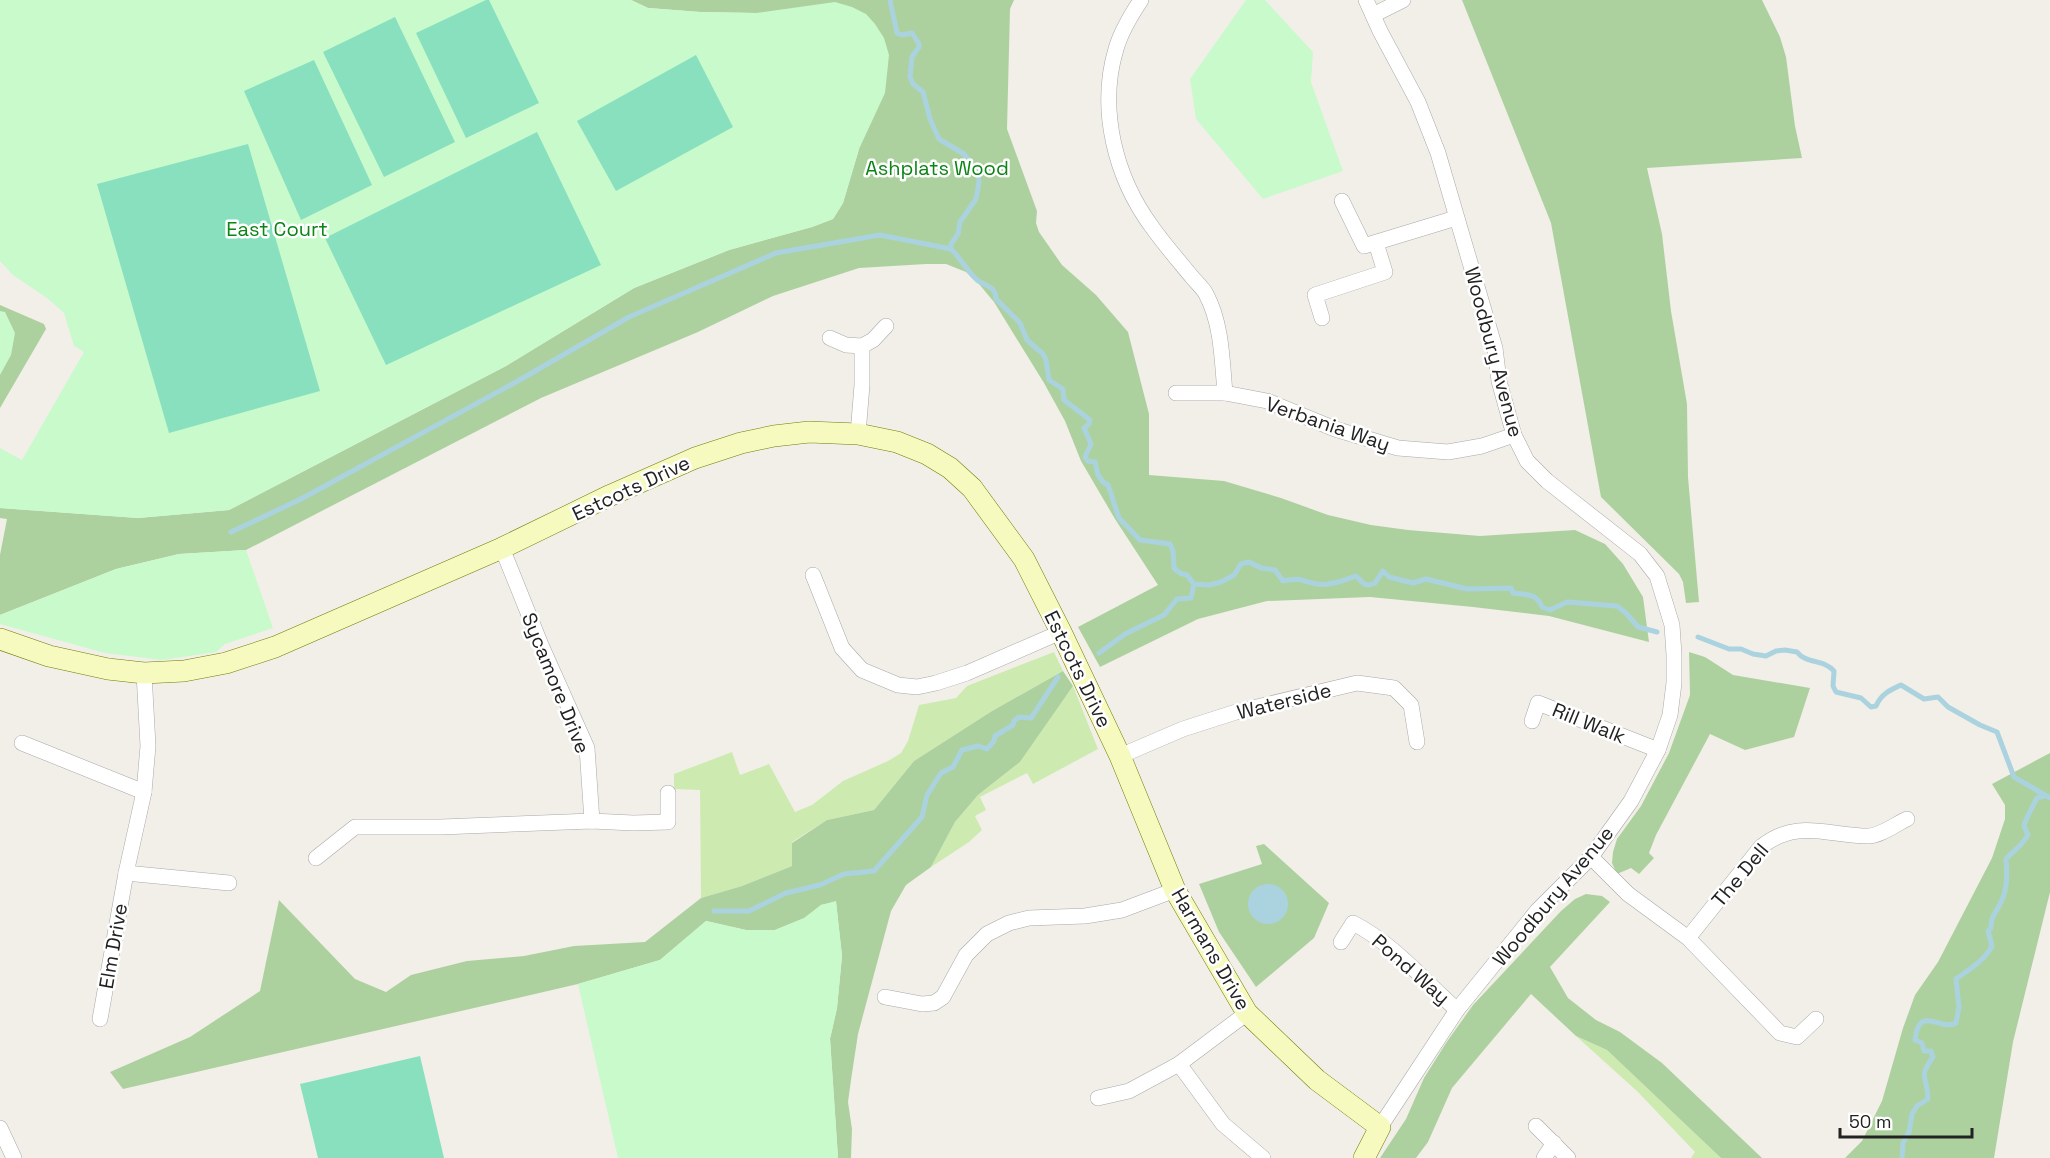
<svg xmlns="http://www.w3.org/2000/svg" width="2050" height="1158" viewBox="0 0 2050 1158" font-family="'Space Grotesk',sans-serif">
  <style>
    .grass { fill: #cdebb0 }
    .forest { fill: #add19e }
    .park { fill: #c8facc }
    .pitch { fill: #88e0be }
    .water { fill: #aad3df }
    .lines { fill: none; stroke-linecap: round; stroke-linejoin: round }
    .stream { stroke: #aad3df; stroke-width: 5 }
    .street-casing { stroke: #a9a9a9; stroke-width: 16 }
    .secondary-casing { stroke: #707d05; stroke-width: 22 }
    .street { stroke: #fff; stroke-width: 15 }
    .secondary { stroke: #f7fabf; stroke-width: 21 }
    .labels { text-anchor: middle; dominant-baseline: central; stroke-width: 5; stroke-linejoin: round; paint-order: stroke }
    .park-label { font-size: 20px; fill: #0c8416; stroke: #fff }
    .street-label { font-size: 20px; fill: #222; stroke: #fff }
  </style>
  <rect width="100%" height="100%" fill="#f2efe9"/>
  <!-- grass -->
  <g class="grass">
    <polygon points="1054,652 1063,671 992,711 914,761 874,810 827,820 792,842 792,866 742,886 701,898 700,790 674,789 674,774 732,752 740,775 769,764 795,812 812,805 843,781 888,761 901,753 908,741 919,705 956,698 967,686"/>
    <polygon points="1073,686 1098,749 1033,784 1027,773 980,797 986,810 975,816 982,830 969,842 931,867 955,822 978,795 1020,762"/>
    <polygon points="1576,1036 1607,1050 1721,1158 1691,1158 1695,1152 1638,1092"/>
  </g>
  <!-- forest -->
  <g class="forest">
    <polygon points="631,0 1014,0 1010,9 1007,129 1037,211 1036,223 1039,232 1062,265 1096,295 1128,332 1149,414 1149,475 1224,481 1281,498 1328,515 1371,525 1408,530 1480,536 1575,530 1605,544 1623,564 1643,597 1649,642 1549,616 1473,607 1370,597 1267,601 1198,619 1100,667 1078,627 1158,585 1115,519 1081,461 1065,421 1044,383 994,302 979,284 966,272 946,264 926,264 859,268 773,296 698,332 541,398 246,550 179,554 116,569 0,615 0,555 7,519 0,518 0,508 138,518 229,510 506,366 634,288 729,250 812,227 833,219 843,203 859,149 756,13 700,12 648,8"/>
    <polygon points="1462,0 1762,0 1780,37 1786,57 1795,126 1802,158 1647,168 1662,234 1671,311 1687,404 1688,477 1699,602 1686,603 1683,582 1679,574 1601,497 1551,223"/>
    <polygon points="0,305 44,324 46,329 0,408"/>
    <polygon points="1689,652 1705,657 1733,675 1810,688 1794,737 1745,750 1710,734 1656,835 1649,853 1654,858 1639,874 1631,868 1617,874 1612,863 1613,852 1617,839 1641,806 1669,753 1690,695"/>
    <polygon points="1063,671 1073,686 1020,762 978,795 955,822 931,867 906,885 891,911 858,1034 851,1080 848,1102 852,1129 851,1158 838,1158 830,1039 837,1008 842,956 836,902 821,905 805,918 775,930 746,930 706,921 660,960 578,984 123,1089 110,1072 190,1037 260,991 279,900 355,979 386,992 411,975 467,961 524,956 574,946 645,942 701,898 742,886 792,866 792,843 827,820 874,810 914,761 992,711"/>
    <polygon points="2050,753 2050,892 2013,1042 1994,1158 1845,1158 1862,1141 1882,1101 1903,1028 1915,995 1938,962 1992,858 2005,819 2005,805 1992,784"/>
    <polygon points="1264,844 1329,903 1314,938 1256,987 1219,932 1199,884 1262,864 1256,846"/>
    <polygon points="1586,894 1602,896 1610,902 1550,967 1568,998 1596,1020 1620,1032 1662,1063 1762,1158 1721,1158 1607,1050 1576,1036 1531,994 1452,1088 1428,1142 1416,1158 1380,1158 1406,1119 1424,1078 1446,1043 1473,1005 1561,911 1575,899"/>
  </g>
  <!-- park -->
  <g class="park">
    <polygon points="0,0 631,0 648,8 700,12 756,13 835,2 852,7 866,14 875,24 884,38 889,55 885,93 859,149 843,203 833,219 812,227 729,250 634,288 506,366 229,510 138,518 0,508 0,448 22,460 84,352 74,346 64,313 47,298 13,275 0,261"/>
    <polygon points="1246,0 1265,0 1313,52 1311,82 1343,171 1263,199 1196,119 1190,79"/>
    <polygon points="0,311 5,312 15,333 11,355 0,375"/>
    <polygon points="246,550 273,628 225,644 216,652 162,660 105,653 0,624 0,615 116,569 179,554"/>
    <polygon points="836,901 842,956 837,1008 830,1039 838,1158 618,1158 578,984 660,960 706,921 746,930 775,930 804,918 821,905"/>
  </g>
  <!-- pitch -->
  <g class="pitch">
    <polygon points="486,0 489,0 539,103 466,138 416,33"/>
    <polygon points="395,17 455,142 384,177 323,52"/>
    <polygon points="696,55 733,127 616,191 577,121"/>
    <polygon points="314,60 372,185 301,220 244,91"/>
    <polygon points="537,132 601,265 386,365 325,238"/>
    <polygon points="248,144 320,391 169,433 97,184"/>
    <polygon points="420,1056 444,1158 318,1158 300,1084"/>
  </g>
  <!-- water -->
  <circle class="water" cx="1268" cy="904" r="20"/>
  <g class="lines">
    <!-- stream -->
    <g class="stream">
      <polyline points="890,0 897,33 902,35 912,33 919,44 919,47 912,57 910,77 913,84 923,92 930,119 939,139 964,154 978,172 979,182 976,199 960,222 958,234 951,244 951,249"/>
      <path d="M 231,532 L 301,499 L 516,382 L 629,317 L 776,253 L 880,235 L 951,249 C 961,259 967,271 977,280 C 986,287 996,286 996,299 L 1020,323 L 1027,340 L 1043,354 L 1046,360 L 1049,380 L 1063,389 L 1064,400 L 1090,420 L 1089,424 L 1084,428 L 1091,444 L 1085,457 L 1088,461 L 1095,462 L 1098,475 L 1103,482 L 1108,485 L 1119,518 L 1140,540 L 1170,544 L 1173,551 L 1174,568 L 1180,573 L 1187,575 L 1194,584 L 1209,585 L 1221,582 L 1234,575 L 1241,564 L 1249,562 L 1261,568 L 1275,570 L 1283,581 C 1303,577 1300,581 1317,584 C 1330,586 1344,580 1356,576 L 1364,584 L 1369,585 L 1375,583 L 1383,571 L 1389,577 L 1413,583 L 1426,579 L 1467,589 L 1511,588 L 1513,593 C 1526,595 1537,593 1542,607 L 1550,610 L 1567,602 L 1617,606 L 1626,613 L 1638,627 L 1657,632"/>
      <path d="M 1698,637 L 1729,649 L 1741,649 L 1753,654 L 1766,656 L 1776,651 L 1785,650 L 1797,652 C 1806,664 1824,659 1834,671 L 1833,686 L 1836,692 L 1861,698 L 1871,707 L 1876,706 C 1881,694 1890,690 1901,685 L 1924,699 L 1938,697 L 1948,707 L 1980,725 L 1997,732 L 2014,777 L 2050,798"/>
      <polyline points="1099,653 1125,634 1164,615 1177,599 1191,598 1194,584"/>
      <polyline points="714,911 749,911 786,893 820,885 844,874 874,871 922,817 927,795 941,773 953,767 962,750 978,746 987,749 994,741 995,736 1013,725 1014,721 1019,717 1031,718 1058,677"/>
      <path d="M 1902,1158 L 1903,1143 L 1909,1132 L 1912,1114 L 1917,1106 L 1928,1099 C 1928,1076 1917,1079 1933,1057 L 1931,1051 L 1924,1051 L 1922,1043 L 1915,1040 C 1919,1003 1941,1032 1956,1023 L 1959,1007 L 1956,979 C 1970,969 1984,961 1992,946 L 1988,931 L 1991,928 C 1991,914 1996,914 2001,902 C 2008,888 2007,874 2006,859 C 2014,850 2021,847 2028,835 C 2027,832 2025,829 2024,826 C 2024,822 2035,802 2037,798 L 2044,796"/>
    </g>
    <!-- street casing -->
    <g class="street-casing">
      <g id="street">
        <path d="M 1141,0 C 1131,15 1121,31 1116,49 C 1098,109 1115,177 1152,227 C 1164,244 1178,260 1192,277 C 1196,282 1203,288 1206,294 C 1222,324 1222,360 1225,393"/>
        <polyline points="1366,0 1380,31 1418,102 1438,153 1495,348 1499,381 1514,435 1527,461 1547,481 1640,554 1657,576 1672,625 1674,655 1674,683 1670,715 1658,750 1631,801 1591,857 1537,911 1457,1010 1380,1127"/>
        <polyline points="1373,15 1403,0"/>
        <polyline points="1342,201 1364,246 1456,218"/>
        <polyline points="1322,318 1315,295 1385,272 1376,243"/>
        <polyline points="830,338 846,345 862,346"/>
        <polyline points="1176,393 1225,393 1267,401 1335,429 1398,448 1448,452 1482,446 1514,435"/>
        <polyline points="858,434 862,385 862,346 873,340 886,326"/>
        <polyline points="502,548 541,645 587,748 592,821"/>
        <polyline points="813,575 842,648 862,670 898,685 917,687 936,683 967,673 1061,632"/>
        <polyline points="1532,721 1538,703 1658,750"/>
        <polyline points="22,743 144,792"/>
        <polyline points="1120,756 1183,729 1236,712 1357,683 1394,688 1411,705 1417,742"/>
        <polyline points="1591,857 1628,894 1688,938 1780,1033 1797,1037 1816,1019"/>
        <polyline points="316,858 355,827 441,827 592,821 633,823 668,822 668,793"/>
        <polyline points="126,873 229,883"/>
        <path d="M 1688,938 L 1761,847 C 1796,818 1829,836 1868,836 C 1880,836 1896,824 1907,819"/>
        <path d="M 1341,942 L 1353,923 C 1394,944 1423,980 1457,1010"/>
        <polyline points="885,997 922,1004 934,1003 943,997 966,955 987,934 1009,923 1029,918 1085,916 1122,910 1175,890"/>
        <polyline points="100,1019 126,873 144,792 148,746 144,673"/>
        <polyline points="1179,1064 1223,1124 1263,1158"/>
        <polyline points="1098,1098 1129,1091 1179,1064 1247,1013"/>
        <polyline points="1536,1126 1568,1158"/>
        <polyline points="0,1128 14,1158"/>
        <polyline points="1544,1158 1554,1143"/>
      </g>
    </g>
    <!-- secondary casing -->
    <g class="secondary-casing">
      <polyline id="secondary" points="0,639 49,656 108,669 144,673 184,671 226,663 275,647 502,548 611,495 695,458 741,443 774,436 809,432 858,434 897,442 927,454 950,468 972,488 1024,559 1061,632 1120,756 1175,890 1247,1013 1317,1080 1380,1127 1364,1158"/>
    </g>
    <!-- street -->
    <use href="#street" class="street"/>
    <!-- secondary -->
    <use href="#secondary" class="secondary"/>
  </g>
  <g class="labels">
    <!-- park labels -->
    <g class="park-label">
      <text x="937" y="168">Ashplats Wood</text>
      <text x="277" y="229">East Court</text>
    </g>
    <!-- street labels -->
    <g class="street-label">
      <text transform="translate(1494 352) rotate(75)">Woodbury Avenue</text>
      <text transform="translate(1328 424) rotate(19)">Verbania Way</text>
      <text transform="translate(631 488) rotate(-25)">Estcots Drive</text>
      <text transform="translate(1078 669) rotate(64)">Estcots Drive</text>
      <text transform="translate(556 683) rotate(68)">Sycamore Drive</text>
      <text transform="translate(1284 701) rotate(-14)">Waterside</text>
      <text transform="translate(1589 723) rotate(22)">Rill Walk</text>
      <text transform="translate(1740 875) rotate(-50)">The Dell</text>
      <text transform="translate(1553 896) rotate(-50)">Woodbury Avenue</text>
      <text transform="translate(113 946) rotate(-80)">Elm Drive</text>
      <text transform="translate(1211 949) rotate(60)">Harmans Drive</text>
      <text transform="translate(1411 969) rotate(41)">Pond Way</text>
    </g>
  </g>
  <!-- scale -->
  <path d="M1840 1128v9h132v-9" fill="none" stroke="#222222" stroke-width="3"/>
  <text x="1849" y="1128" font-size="18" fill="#222222" stroke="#ffffff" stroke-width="4.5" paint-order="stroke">50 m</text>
</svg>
